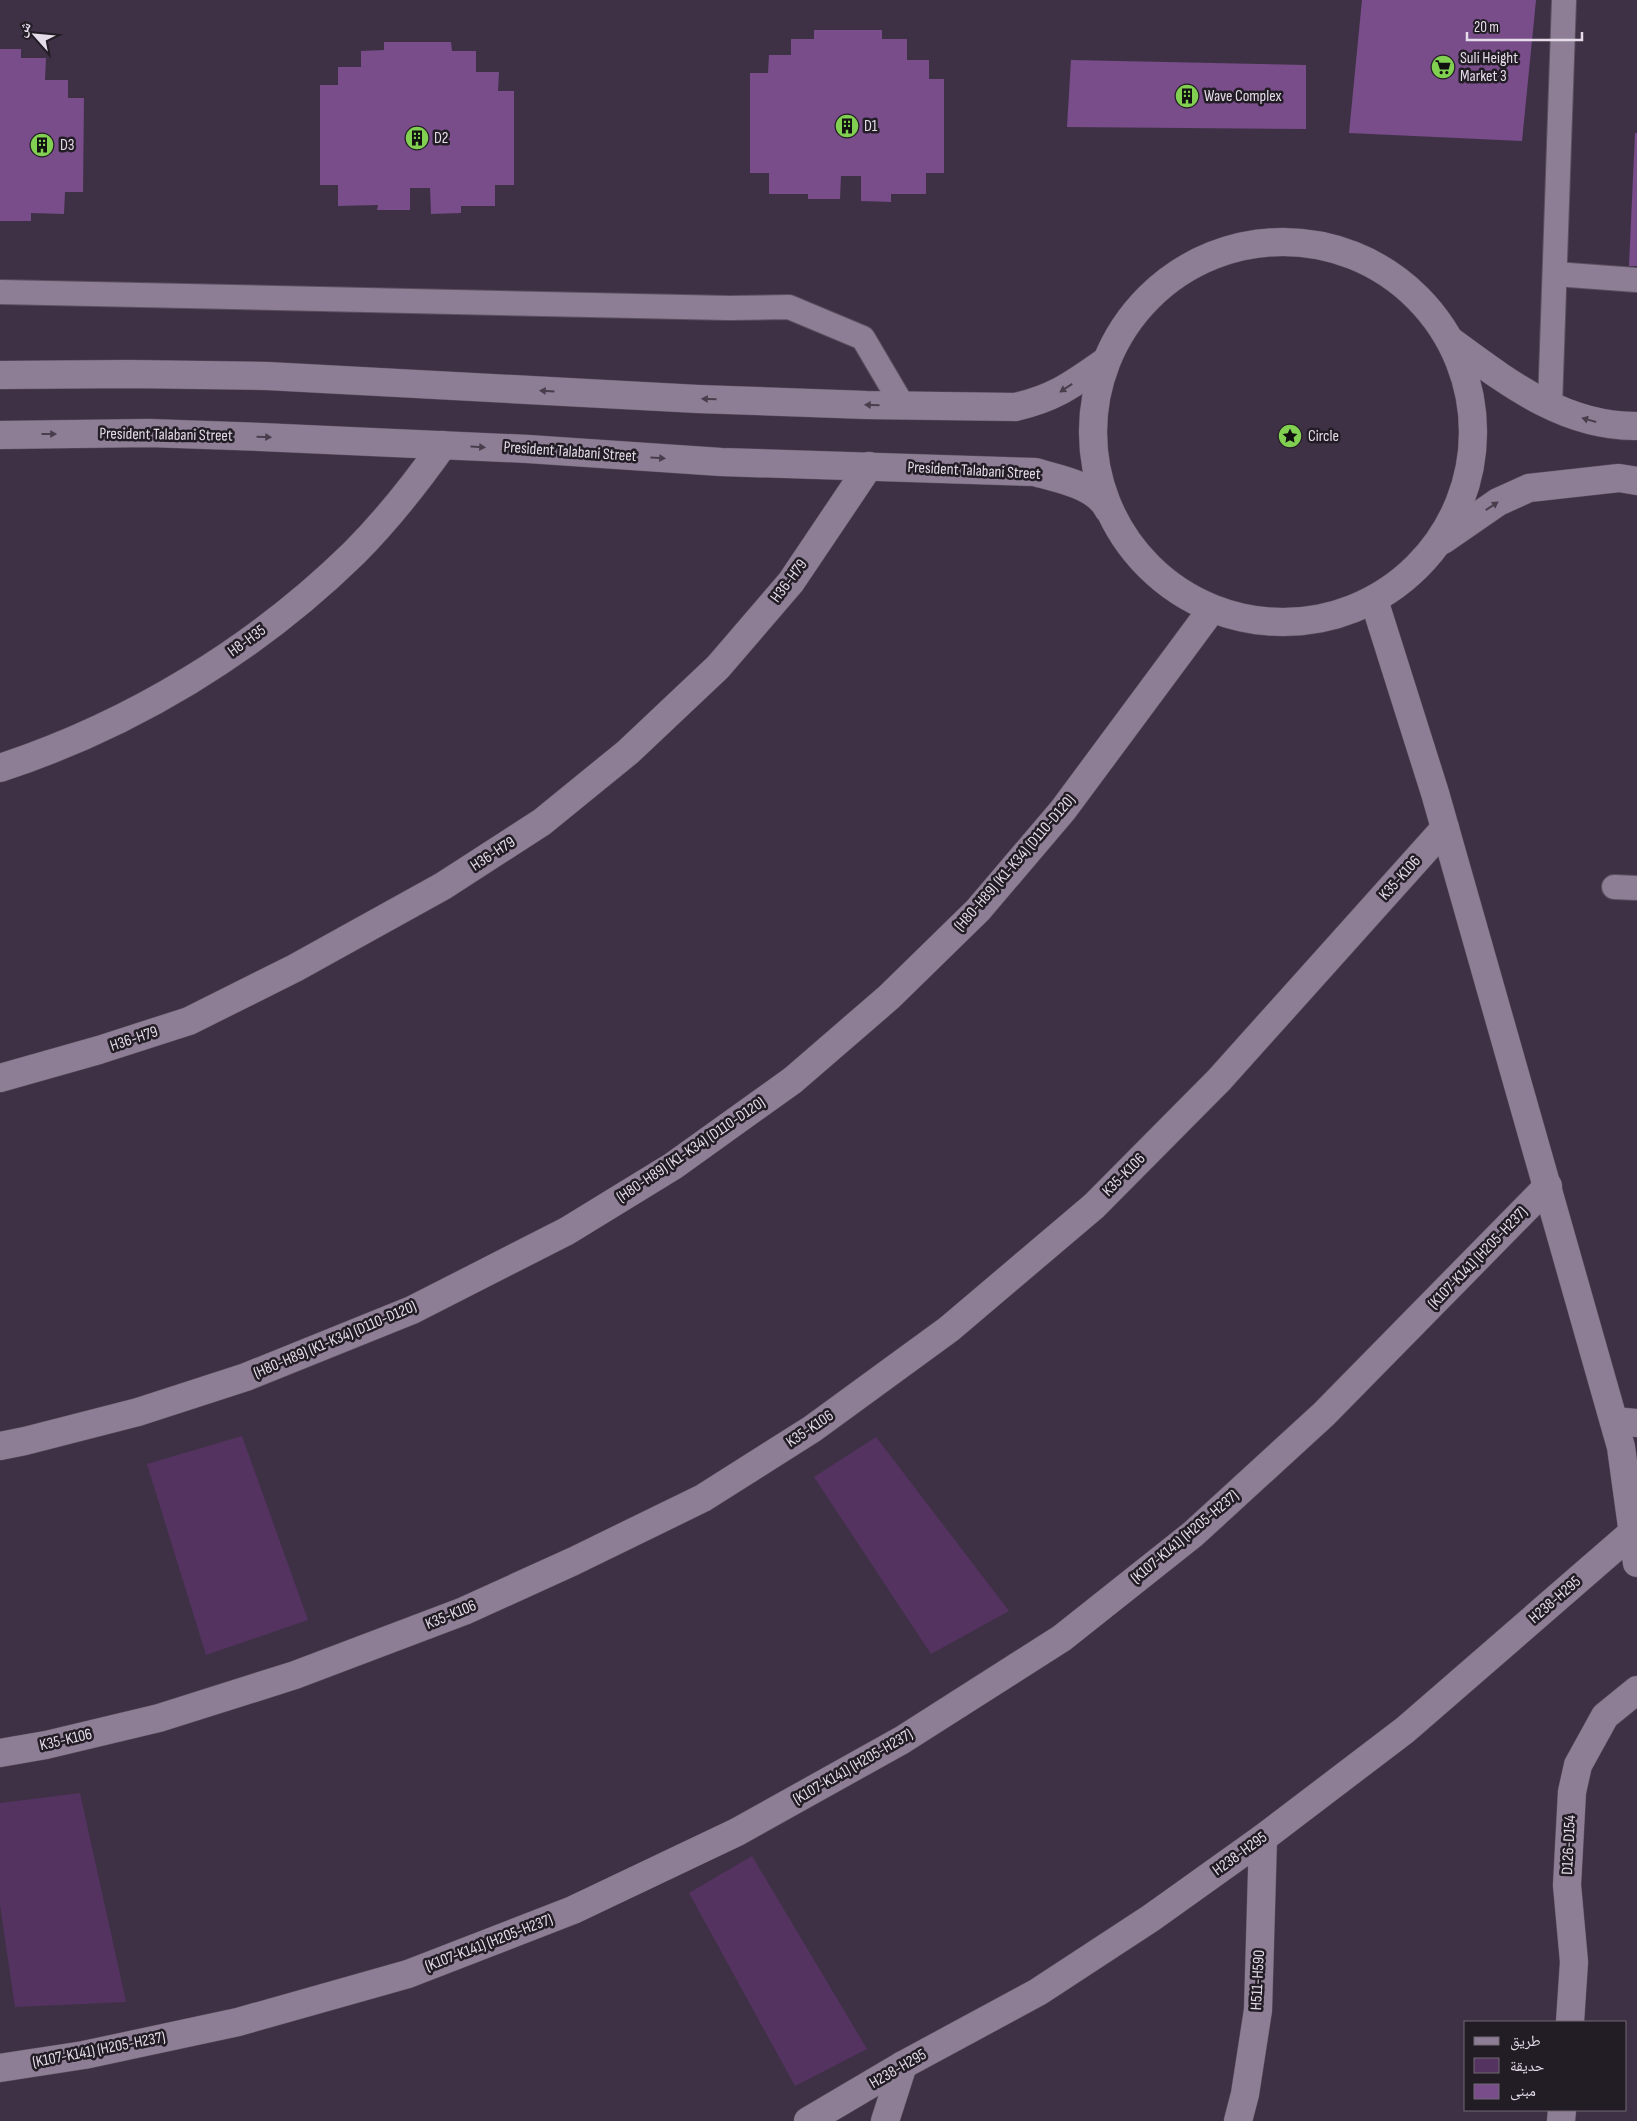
<svg xmlns="http://www.w3.org/2000/svg" width="1637" height="2121" viewBox="0 0 1637 2121" font-family="'Sofia Sans Condensed','Noto Naskh Arabic',sans-serif">
  <style>
    .green { fill: #543361 }
    .building { fill: #784d8a }
    .lines { fill: none; stroke-linecap: round; stroke-linejoin: round }
    .service-casing { stroke: #5b5060; stroke-width: 26 }
    .minor-casing { stroke: #5b5060; stroke-width: 29 }
    .tertiary-casing { stroke: #5b5060; stroke-width: 29 }
    .service { stroke: #8e7e95; stroke-width: 24 }
    .minor { stroke: #8e7e95; stroke-width: 28 }
    .tertiary { stroke: #8e7e95; stroke-width: 28 }
    .oneway { fill: #483e4c }
    .labels { text-anchor: middle; dominant-baseline: central; stroke-width: 5; stroke-linejoin: round; paint-order: stroke }
    .poi-label { font-size: 16px; fill: #e5dce9; stroke: #221c25; text-anchor: start }
    .street-label { font-size: 16px; fill: #e5dce9; stroke: #221c25 }
  </style>
  <rect width="100%" height="100%" fill="#3f3145"/>
  <!-- green -->
  <g class="green">
    <polygon points="242,1436 308,1620 206,1655 147,1464"/>
    <polygon points="876,1437 1009,1611 931,1654 814,1477"/>
    <polygon points="80,1793 126,2002 15,2007 0,1905 0,1803"/>
    <polygon points="752,1856 867,2049 795,2086 689,1893"/>
  </g>
  <!-- building -->
  <g class="building">
    <polygon points="1362,0 1536,0 1522,141 1349,133"/>
    <polygon points="814,30 882,30 882,39 907,39 907,60 929,60 929,79 944,79 944,173 926,173 926,194 891,194 891,202 861,201 861,176 841,176 840,199 808,199 808,194 769,194 769,173 750,173 750,73 768,73 769,55 791,55 791,39 814,39"/>
    <polygon points="384,42 451,42 452,51 476,51 476,72 499,72 498,91 514,91 514,185 495,185 495,206 461,206 461,213 431,214 430,188 410,188 410,210 377,210 378,205 338,206 338,185 320,185 320,85 338,85 338,67 361,67 361,51 384,50"/>
    <polygon points="0,49 21,49 21,58 46,58 45,80 68,80 68,98 84,98 83,192 65,192 64,214 31,213 31,221 0,221"/>
    <polygon points="1071,60 1306,65 1306,129 1067,127"/>
    <polygon points="1635,133 1637,133 1637,266 1629,266"/>
  </g>
  <g class="lines">
    <!-- service casing -->
    <g class="service-casing">
      <g id="service">
        <polyline points="1555,274 1637,280"/>
        <polyline points="0,292 729,308 789,307 863,338 903,406"/>
        <polyline points="1550,405 1564,0"/>
        <polyline points="1614,887 1637,888"/>
      </g>
    </g>
    <!-- minor casing -->
    <g class="minor-casing">
      <g id="minor">
        <path d="M 0,768 C 131,725 255,650 354,553 C 387,520 416,483 443,445"/>
        <polyline points="0,1078 99,1050 189,1021 295,968 443,886 542,822 628,752 718,667 791,582 869,466"/>
        <polyline points="1614,1421 1637,1423"/>
        <polyline points="0,1446 25,1441 138,1412 246,1377 412,1310 567,1231 673,1166 793,1080 889,997 978,910 1063,810 1212,609"/>
        <polyline points="0,1753 46,1745 159,1718 295,1675 464,1611 574,1561 703,1498 812,1429 949,1329 1094,1206 1219,1080 1445,828"/>
        <polyline points="1570,2022 1574,1962 1567,1885 1572,1792 1578,1765 1605,1716 1637,1690"/>
        <polyline points="0,2068 84,2055 238,2022 408,1974 573,1910 737,1832 902,1740 1062,1638 1193,1534 1324,1414 1548,1186"/>
        <polyline points="808,2121 903,2065 1038,1992 1151,1918 1263,1838 1405,1730 1633,1532"/>
        <polyline points="885,2121 903,2065"/>
        <polyline points="1238,2121 1245,2094 1258,2010 1263,1838"/>
        <polyline points="1561,2121 1562,2110"/>
      </g>
    </g>
    <!-- tertiary casing -->
    <g class="tertiary-casing">
      <g id="tertiary">
        <circle cx="1283" cy="432" r="190"/>
        <path d="M 1451,341 C 1507,382 1564,427 1637,426"/>
        <path d="M 0,375 L 129,374 L 267,376 L 698,399 L 866,405 L 1015,407 C 1055,398 1073,384 1106,361"/>
        <path d="M 0,435 L 149,433 L 261,437 L 528,449 L 721,462 L 1035,472 C 1059,479 1096,485 1108,509"/>
        <polyline points="1443,540 1498,502 1529,488 1619,478 1637,481"/>
        <polyline points="1374,600 1435,793 1621,1447 1637,1563"/>
      </g>
    </g>
    <!-- service -->
    <use href="#service" class="service"/>
    <!-- minor -->
    <use href="#minor" class="minor"/>
    <!-- tertiary -->
    <use href="#tertiary" class="tertiary"/>
  </g>
  <!-- one-way arrows -->
  <defs><path id="oneway-solid" d="M-6-.8H1V-3.2L6.5 0L1 3.2V.8H-6Z" transform="scale(1.25)"/></defs>
  <g class="oneway">
    <use href="#oneway-solid" transform="translate(1066 388) rotate(147)"/>
    <use href="#oneway-solid" transform="translate(547 391) rotate(-176)"/>
    <use href="#oneway-solid" transform="translate(709 399) rotate(-178)"/>
    <use href="#oneway-solid" transform="translate(872 405) rotate(-179)"/>
    <use href="#oneway-solid" transform="translate(1589 420) rotate(-164)"/>
    <use href="#oneway-solid" transform="translate(49 434)"/>
    <use href="#oneway-solid" transform="translate(264 437) rotate(2)"/>
    <use href="#oneway-solid" transform="translate(478 447) rotate(3)"/>
    <use href="#oneway-solid" transform="translate(658 458) rotate(4)"/>
    <use href="#oneway-solid" transform="translate(1492 506) rotate(-33)"/>
  </g>
  <!-- icons -->
  <defs>
    <g id="supermarket-disc" transform="scale(1.25)"><circle r="9.5" fill="#81d051" stroke="#221c25"/><path d="M-6-5.5h2.5l.6 2H6L4.5 2H-2.5L-4.4-4H-6ZM-1.5 3.2a1.3 1.3 0 1 0 .1 0ZM3 3.2a1.3 1.3 0 1 0 .1 0Z" fill="#111"/></g>
    <g id="building-disc" transform="scale(1.25)"><circle r="9.5" fill="#81d051" stroke="#221c25"/><path d="M-4-6H4V6H1V3H-1V6H-4ZM-2.5-4.3h1.7v1.8h-1.7ZM.8-4.3h1.7v1.8H.8ZM-2.5-1h1.7V.8h-1.7ZM.8-1h1.7V.8H.8Z" fill="#111"/></g>
    <g id="sight-disc" transform="scale(1.25)"><circle r="9.5" fill="#81d051" stroke="#221c25"/><path d="M0-6L1.8-2.2L6-1.7L2.9 1.2L3.7 5.4L0 3.3L-3.7 5.4L-2.9 1.2L-6-1.7L-1.8-2.2Z" fill="#111"/></g>
  </defs>
  <g fill-rule="evenodd">
    <use href="#supermarket-disc" x="1443" y="67"/>
    <use href="#building-disc" x="1187" y="96"/>
    <use href="#building-disc" x="847" y="126"/>
    <use href="#building-disc" x="417" y="138"/>
    <use href="#building-disc" x="42" y="145"/>
    <use href="#sight-disc" x="1290" y="436"/>
  </g>
  <g class="labels">
    <!-- poi labels -->
    <g class="poi-label">
      <text x="1460" y="58">Suli Height<tspan x="1460" dy="18">Market 3</tspan></text>
      <text x="1204" y="96">Wave Complex</text>
      <text x="864" y="126">D1</text>
      <text x="434" y="138">D2</text>
      <text x="60" y="145">D3</text>
      <text x="1308" y="436">Circle</text>
    </g>
    <!-- street labels -->
    <g class="street-label">
      <text transform="translate(166 435) rotate(1)">President Talabani Street</text>
      <text transform="translate(570 452) rotate(4)">President Talabani Street</text>
      <text transform="translate(974 471) rotate(3)">President Talabani Street</text>
      <text transform="translate(789 581) rotate(-53)">H36-H79</text>
      <text transform="translate(247 641) rotate(-36)">H8-H35</text>
      <text transform="translate(493 854) rotate(-33)">H36-H79</text>
      <text transform="translate(1015 863) rotate(-49)">(H80-H89) (K1-K34) (D110-D120)</text>
      <text transform="translate(1400 878) rotate(-48)">K35-K106</text>
      <text transform="translate(134 1039) rotate(-18)">H36-H79</text>
      <text transform="translate(691 1150) rotate(-34)">(H80-H89) (K1-K34) (D110-D120)</text>
      <text transform="translate(1124 1175) rotate(-45)">K35-K106</text>
      <text transform="translate(1478 1258) rotate(-46)">(K107-K141) (H205-H237)</text>
      <text transform="translate(335 1340) rotate(-23)">(H80-H89) (K1-K34) (D110-D120)</text>
      <text transform="translate(810 1429) rotate(-34)">K35-K106</text>
      <text transform="translate(1185 1537) rotate(-40)">(K107-K141) (H205-H237)</text>
      <text transform="translate(1555 1600) rotate(-41)">H238-H295</text>
      <text transform="translate(451 1615) rotate(-22)">K35-K106</text>
      <text transform="translate(66 1740) rotate(-13)">K35-K106</text>
      <text transform="translate(853 1767) rotate(-30)">(K107-K141) (H205-H237)</text>
      <text transform="translate(1569 1845) rotate(-87)">D126-D154</text>
      <text transform="translate(1240 1854) rotate(-36)">H238-H295</text>
      <text transform="translate(489 1943) rotate(-21)">(K107-K141) (H205-H237)</text>
      <text transform="translate(1258 1980) rotate(-87)">H511-H590</text>
      <text transform="translate(99 2050) rotate(-11)">(K107-K141) (H205-H237)</text>
      <text transform="translate(898 2069) rotate(-30)">H238-H295</text>
    </g>
  </g>
  <!-- legend -->
  <rect x="1464" y="2021" width="162" height="90" fill="#221c25" stroke="#706973"/>
  <rect x="1474" y="2037" width="25" height="8" fill="#8e7e95" stroke="#706973"/>
  <text x="1510" y="2046" font-size="15" fill="#e5dce9">طريق</text>
  <rect x="1474" y="2058" width="25" height="15" fill="#543361" stroke="#706973"/>
  <text x="1510" y="2071" font-size="15" fill="#e5dce9">حديقة</text>
  <rect x="1474" y="2084" width="25" height="15" fill="#784d8a" stroke="#706973"/>
  <text x="1510" y="2096" font-size="15" fill="#e5dce9">مبنى</text>
  <!-- north arrow -->
  <g transform="translate(35 35) rotate(297)" stroke="#221c25" stroke-width="4" paint-order="stroke">
  <path d="M0-4L9 19L0 12L-9 19Z" fill="#e5dce9"/>
  <text y="-8" font-size="14" font-weight="bold" text-anchor="middle" fill="#e5dce9">ش</text>
  </g>
  <!-- scale -->
  <path d="M1467 32v8h115v-8" fill="none" stroke="#e5dce9" stroke-width="2.5"/>
  <text x="1474" y="32" font-size="15" fill="#e5dce9" stroke="#221c25" stroke-width="4" paint-order="stroke">20 m</text>
</svg>
